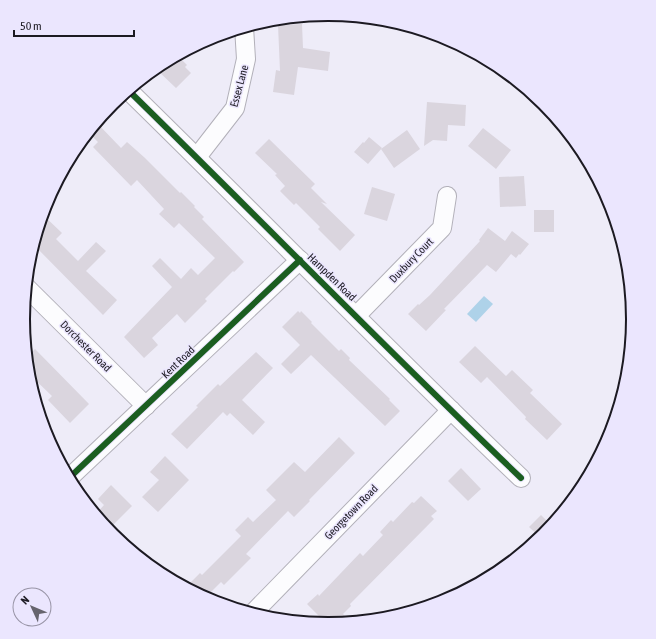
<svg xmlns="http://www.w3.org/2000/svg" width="656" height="639" viewBox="0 0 656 639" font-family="'Asap Condensed',sans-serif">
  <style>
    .water { fill: #aed2e9 }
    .building { fill: #dad5de }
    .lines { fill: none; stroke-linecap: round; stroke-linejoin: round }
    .street-casing { stroke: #b2b0b9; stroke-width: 20 }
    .street { stroke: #fcfcfe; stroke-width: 18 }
    .cycleway-casing { stroke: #ebe6fe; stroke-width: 8 }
    .cycleway { stroke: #1b5e20; stroke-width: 6 }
    .labels { text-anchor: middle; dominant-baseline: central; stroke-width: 3; stroke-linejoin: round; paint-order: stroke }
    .street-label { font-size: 11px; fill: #1c1a22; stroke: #ebe6fe }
    .rim { fill: none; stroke: #1c1a22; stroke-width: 2 }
  </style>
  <rect width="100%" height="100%" fill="#eeecf8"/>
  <!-- water -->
  <polygon class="water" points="484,296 493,304 476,322 467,314"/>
  <!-- building -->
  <g class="building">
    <polygon points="302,24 303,48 330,52 328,71 298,67 294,95 273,92 276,70 280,71 278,25"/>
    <polygon points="177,55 187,65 185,67 191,73 176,88 155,68"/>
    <polygon points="427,102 466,105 465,126 448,125 447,141 433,140 424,146"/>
    <polygon points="96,122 121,148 127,142 145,158 180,193 181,192 195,206 194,207 204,217 202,219 244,262 234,272 233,271 205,299 207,301 185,323 177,314 152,338 158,345 144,358 124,337 172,287 152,266 160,258 181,279 191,268 198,275 215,258 179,223 174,228 159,214 164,209 137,180 131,186 93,147 98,142 88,132"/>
    <polygon points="483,128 511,150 496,169 468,146"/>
    <polygon points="407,130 420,149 394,168 381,149"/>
    <polygon points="369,137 382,148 368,164 354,152 363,142 364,143"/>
    <polygon points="269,139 315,184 311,188 327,204 321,202 355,235 340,251 318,229 320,227 296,203 294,205 280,191 285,186 275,175 277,174 255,153"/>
    <polygon points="524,176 526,206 500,207 499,177"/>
    <polygon points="372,187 395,194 387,221 364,214"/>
    <rect x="534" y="210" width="20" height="22"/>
    <polygon points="42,214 62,233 56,239 78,261 96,242 106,251 86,271 117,300 103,315 33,244"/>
    <polygon points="488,228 505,241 512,231 529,244 520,255 519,254 516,258 511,254 496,272 487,265 444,309 446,310 426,331 408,314 418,304 419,305 430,295 480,241 479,240"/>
    <polygon points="298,311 300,313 301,311 312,322 311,323 339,351 341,349 350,358 349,360 390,399 389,400 400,411 385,426 311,355 291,374 281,364 300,345 282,327"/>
    <polygon points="475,346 506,376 512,370 533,390 530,393 562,424 547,440 525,419 526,417 487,377 481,383 459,362"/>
    <polygon points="35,349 89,404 70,423 48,400 52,396 28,373 26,358"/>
    <polygon points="256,352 273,368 242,400 265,422 253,435 230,413 227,416 223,412 187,449 171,434 198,407 196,406 218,384 220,386"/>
    <polygon points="339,437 355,453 309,500 310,501 294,517 288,511 246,554 251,558 224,585 221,582 205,598 185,588 200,573 202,575 241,536 235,530 248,517 253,522 276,500 266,490 294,462 305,472"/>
    <polygon points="165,456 189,480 158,512 142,497 159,480 150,472"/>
    <polygon points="461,468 481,489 468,501 448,481"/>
    <polygon points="111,485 132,506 108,530 95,515 104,505 98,499"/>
    <polygon points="421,496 437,511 431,516 434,519 350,604 351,606 343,614 351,623 328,625 315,624 321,618 307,604 318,594 319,596 360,553 363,556 383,535 380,532 391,520 393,522 412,502 414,503"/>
    <polygon points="541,515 552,526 541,538 529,527"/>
  </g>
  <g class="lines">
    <!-- street casing -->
    <g class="street-casing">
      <g id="street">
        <path d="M 128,90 C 260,219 388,351 521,478"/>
        <polyline points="197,157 235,108 246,59 244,27"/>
        <polyline points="26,287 146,406"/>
        <polyline points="357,315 442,228 447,196"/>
        <polyline points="68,479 300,260"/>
        <polyline points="252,614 451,410"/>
      </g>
    </g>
    <!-- street -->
    <use href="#street" class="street"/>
    <!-- cycleway casing -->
    <g class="cycleway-casing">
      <g id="cycleway">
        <path d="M 128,90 C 260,219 388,351 521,478"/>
        <polyline points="68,479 300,260"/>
      </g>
    </g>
    <!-- cycleway -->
    <use href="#cycleway" class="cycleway"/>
  </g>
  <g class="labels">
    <!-- street labels -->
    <g class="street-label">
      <text transform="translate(239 86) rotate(-75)">Essex Lane</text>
      <text transform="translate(411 260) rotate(-46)">Duxbury Court</text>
      <text transform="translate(332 277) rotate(44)">Hampden Road</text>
      <text transform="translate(86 346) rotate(45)">Dorchester Road</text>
      <text transform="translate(178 362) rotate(-44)">Kent Road</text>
      <text transform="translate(351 512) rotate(-46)">Georgetown Road</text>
    </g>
  </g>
  <!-- crop -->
  <path d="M0 0H656V639H0ZM30 319a298 298 0 1 1 596 0a298 298 0 1 1-596 0Z" fill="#ebe6fe" fill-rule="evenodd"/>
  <path class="rim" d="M30 319a298 298 0 1 1 596 0a298 298 0 1 1-596 0Z"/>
  <!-- north arrow -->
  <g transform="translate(32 607) rotate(314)"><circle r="19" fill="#ebe6fe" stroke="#9894a6"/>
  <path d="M0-3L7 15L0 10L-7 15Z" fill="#66646d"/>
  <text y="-6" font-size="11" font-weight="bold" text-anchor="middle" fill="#1c1a22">N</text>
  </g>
  <!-- scale -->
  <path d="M14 30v6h120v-6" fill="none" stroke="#1c1a22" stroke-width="2"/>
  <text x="20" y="30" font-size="12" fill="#1c1a22" stroke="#ebe6fe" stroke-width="3" paint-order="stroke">50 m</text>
</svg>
